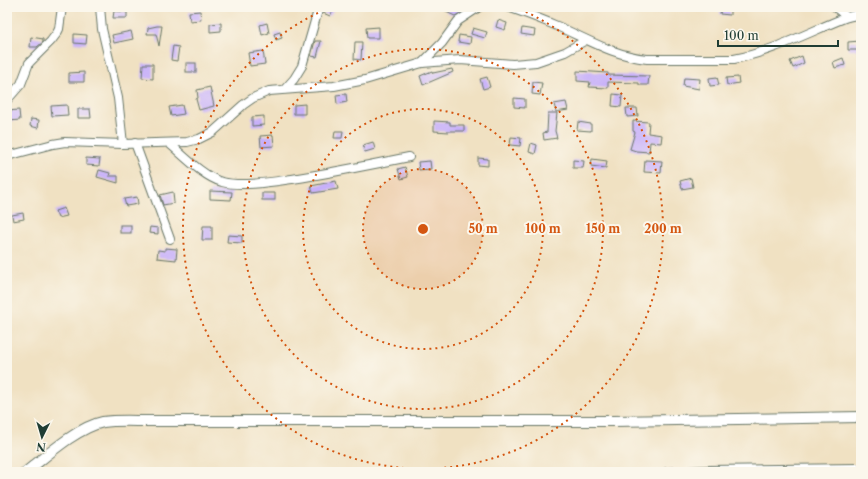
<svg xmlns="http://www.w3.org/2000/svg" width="868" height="479" viewBox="0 0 868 479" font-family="'Libre Caslon Text',serif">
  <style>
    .building { fill: #c7b0f9 }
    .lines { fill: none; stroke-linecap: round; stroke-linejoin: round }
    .minor-casing { stroke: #687666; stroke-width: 10 }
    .tertiary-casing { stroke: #687666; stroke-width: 12 }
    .minor { stroke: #fff; stroke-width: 8 }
    .tertiary { stroke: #fff; stroke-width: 10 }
    .ring { fill: none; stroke: #d45610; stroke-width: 2; stroke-dasharray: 2 4 }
    .centre { fill: #d45610; stroke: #fbf7ec; stroke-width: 2 }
    .ring-label { font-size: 12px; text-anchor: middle; font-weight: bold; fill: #d45610; stroke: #fbf7ec; stroke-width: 4; stroke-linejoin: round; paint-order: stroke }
  </style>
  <rect width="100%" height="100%" fill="#fbf7ec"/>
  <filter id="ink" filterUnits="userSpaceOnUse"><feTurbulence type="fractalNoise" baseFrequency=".025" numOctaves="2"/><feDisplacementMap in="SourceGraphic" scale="8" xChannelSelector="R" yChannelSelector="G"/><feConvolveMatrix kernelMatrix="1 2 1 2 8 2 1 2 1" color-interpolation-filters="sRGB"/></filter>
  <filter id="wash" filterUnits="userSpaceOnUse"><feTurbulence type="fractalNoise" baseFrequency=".012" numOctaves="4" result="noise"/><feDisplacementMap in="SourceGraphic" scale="16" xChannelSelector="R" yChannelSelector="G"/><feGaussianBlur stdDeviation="0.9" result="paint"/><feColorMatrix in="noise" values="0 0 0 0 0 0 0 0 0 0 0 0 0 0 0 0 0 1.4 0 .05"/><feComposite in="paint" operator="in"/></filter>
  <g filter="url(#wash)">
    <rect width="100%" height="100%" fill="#f0e1c2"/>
    <g id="blocks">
      <!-- building -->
      <g class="building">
        <polygon points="325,7 335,7 330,16 323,13"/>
        <polygon points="449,7 455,7 462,10 460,13 455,16 446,12"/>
        <polygon points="721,7 730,8 730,15 720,14"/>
        <polygon points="114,11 127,12 127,18 113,18"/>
        <polygon points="200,11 201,20 190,21 189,12"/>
        <polygon points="498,20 507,23 505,30 496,27"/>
        <polygon points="221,23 221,31 210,32 210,24"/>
        <polygon points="267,23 269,33 262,35 260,25"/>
        <polygon points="157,26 162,26 159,46 156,34 147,34 148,28"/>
        <polygon points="379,27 379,38 367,38 366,28"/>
        <polygon points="473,28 487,32 485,38 471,34"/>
        <polygon points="522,28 535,30 534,36 521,34"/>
        <polygon points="131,31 133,39 114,43 112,35"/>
        <polygon points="280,32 282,38 276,40 274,34"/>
        <polygon points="74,34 87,35 86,44 74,43"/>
        <polygon points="459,35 471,37 470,44 458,42"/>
        <polygon points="31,37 43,39 43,42 37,47 30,47"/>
        <polygon points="315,41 321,41 317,57 311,56"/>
        <polygon points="860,41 861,50 848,50 848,42"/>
        <polygon points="355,42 362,42 361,60 354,59"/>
        <polygon points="173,46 179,47 177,61 171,60"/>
        <polygon points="263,51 265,64 250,66 248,53"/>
        <polygon points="802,56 804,63 793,68 790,61"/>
        <polygon points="843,58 845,65 835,68 833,62"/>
        <rect x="186" y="63" width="10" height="9"/>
        <polygon points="143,64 153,64 153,79 142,78"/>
        <polygon points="452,69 453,72 423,85 420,76 432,71 433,73"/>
        <polygon points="577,71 608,73 608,75 649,76 648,85 639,85 639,83 608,82 608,88 589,87 590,82 577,81"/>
        <polygon points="84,72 84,82 69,82 69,73"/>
        <polygon points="487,77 490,87 483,89 480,79"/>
        <polygon points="717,77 719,85 710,86 709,78"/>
        <polygon points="738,77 739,83 727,85 726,78"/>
        <polygon points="684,78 700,79 699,89 683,86"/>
        <polygon points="533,82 542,83 540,95 532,94"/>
        <polygon points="210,87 214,106 199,110 196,99 198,98 197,90"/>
        <polygon points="346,94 347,102 337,104 336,95"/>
        <polygon points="613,94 622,95 621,107 612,106"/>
        <polygon points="514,98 525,99 525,108 514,107"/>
        <polygon points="566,102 568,110 556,112 554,104"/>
        <polygon points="305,104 305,114 294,114 294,105"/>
        <polygon points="67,105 68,115 52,116 51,106"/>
        <polygon points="182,105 184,114 171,116 169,107"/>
        <polygon points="626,108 637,108 638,116 627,117"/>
        <polygon points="78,109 90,109 91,118 78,118"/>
        <polygon points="19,110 20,120 9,121 7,111"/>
        <polygon points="548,113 557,113 555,131 557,138 544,140 543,133 547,132"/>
        <polygon points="264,116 264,125 252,126 252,117"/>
        <polygon points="31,119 39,120 38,128 30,126"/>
        <polygon points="434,121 450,122 450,125 464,125 464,131 450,131 449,132 434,131"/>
        <polygon points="633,121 649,122 648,133 662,135 661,143 650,142 649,152 636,151 630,149 635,132 633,131"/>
        <polygon points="578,122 591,124 591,131 577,130"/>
        <polygon points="335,131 343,131 342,138 334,138"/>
        <polygon points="273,135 274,146 261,147 260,136"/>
        <polygon points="511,137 521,138 520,146 510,145"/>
        <polygon points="373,142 375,149 365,152 363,145"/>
        <polygon points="531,143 537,145 535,154 529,152"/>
        <polygon points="86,158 100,159 99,166 86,165"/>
        <polygon points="478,158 488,159 488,166 478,165"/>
        <polygon points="592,159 607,161 606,168 591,166"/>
        <polygon points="573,160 584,161 583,168 573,168"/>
        <polygon points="645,160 662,161 661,173 644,172"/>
        <polygon points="430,161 431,169 419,170 418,162"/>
        <polygon points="405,167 408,177 401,179 398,169"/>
        <polygon points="99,170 110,173 109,176 118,176 118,183 97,177"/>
        <polygon points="691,178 693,187 682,189 680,181"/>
        <polygon points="336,181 338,189 313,193 311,186"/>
        <polygon points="210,191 232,192 231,200 210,199"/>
        <polygon points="173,192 174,203 163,205 160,195"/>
        <rect x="262" y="193" width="13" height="7"/>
        <polygon points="137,197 138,204 126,206 124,199"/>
        <polygon points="64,208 67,216 58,218 55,211"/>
        <polygon points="23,213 24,219 13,221 12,215"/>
        <rect x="120" y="225" width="11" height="8"/>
        <polygon points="203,226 212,226 212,240 202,240"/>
        <polygon points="150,227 158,228 158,234 149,233"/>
        <polygon points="228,235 242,236 242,243 227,242"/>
        <polygon points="165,248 177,249 176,260 157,258 158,250 165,251"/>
      </g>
    </g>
  </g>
  <g filter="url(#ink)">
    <use href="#blocks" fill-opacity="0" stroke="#687666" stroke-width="1"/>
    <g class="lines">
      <!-- minor casing -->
      <g class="minor-casing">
        <g id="minor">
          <polyline points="100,7 102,29 118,98 123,144"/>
          <path d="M 508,7 C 525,13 541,19 557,26 C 587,39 614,56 647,59 L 734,59 C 772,52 811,31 847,17 L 856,15 L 861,17"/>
          <polyline points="835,7 847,17"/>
          <polyline points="422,63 442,43 458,21 479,7"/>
          <polyline points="285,89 294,79 302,66 319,7"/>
          <polyline points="7,100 21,84 29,63 51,41 57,33 59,29 62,7"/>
          <polyline points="135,143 170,239"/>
          <path d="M 170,144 C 184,156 204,177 222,182 C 242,187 271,182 292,179 C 331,173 370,165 409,157"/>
          <polyline points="7,156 53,144 65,142 123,144 187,142 199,139 213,132 243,105 253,98 269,91 334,86 365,80 422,63 460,60 513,64 536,62 565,52 586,40"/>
          <polyline points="667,472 709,470 861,468"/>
        </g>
      </g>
      <!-- tertiary casing -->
      <g class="tertiary-casing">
        <path id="tertiary" d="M 26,472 C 46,456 78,427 103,422 C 117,420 133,421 147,421 L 613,421 L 861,417"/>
      </g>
      <!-- minor -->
      <use href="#minor" class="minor"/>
      <!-- tertiary -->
      <use href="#tertiary" class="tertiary"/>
    </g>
  </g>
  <!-- distance rings -->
  <circle cx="423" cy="229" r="60" fill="#d45610" fill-opacity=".12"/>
  <g class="ring">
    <circle cx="423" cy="229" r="60"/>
    <circle cx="423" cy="229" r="120"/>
    <circle cx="423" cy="229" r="180"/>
    <path d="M515 7A240 240 0 1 1 331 7"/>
  </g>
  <circle cx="423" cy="229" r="6" class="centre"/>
  <g class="ring-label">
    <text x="483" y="233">50 m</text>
    <text x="543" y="233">100 m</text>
    <text x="603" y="233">150 m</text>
    <text x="663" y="233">200 m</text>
  </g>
  <!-- margin -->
  <rect width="868" height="479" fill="none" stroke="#fbf7ec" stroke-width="24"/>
  <!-- north arrow -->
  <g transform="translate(42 437) rotate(185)" stroke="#fbf7ec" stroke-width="3" paint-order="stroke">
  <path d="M0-3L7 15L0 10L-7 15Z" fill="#1f3d34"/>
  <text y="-6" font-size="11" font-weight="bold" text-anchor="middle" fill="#1f3d34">N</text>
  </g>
  <!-- scale -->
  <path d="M718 40v6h120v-6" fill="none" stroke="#1f3d34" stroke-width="2"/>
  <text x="724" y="40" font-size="12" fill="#1f3d34" stroke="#fbf7ec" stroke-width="3" paint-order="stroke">100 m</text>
</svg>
